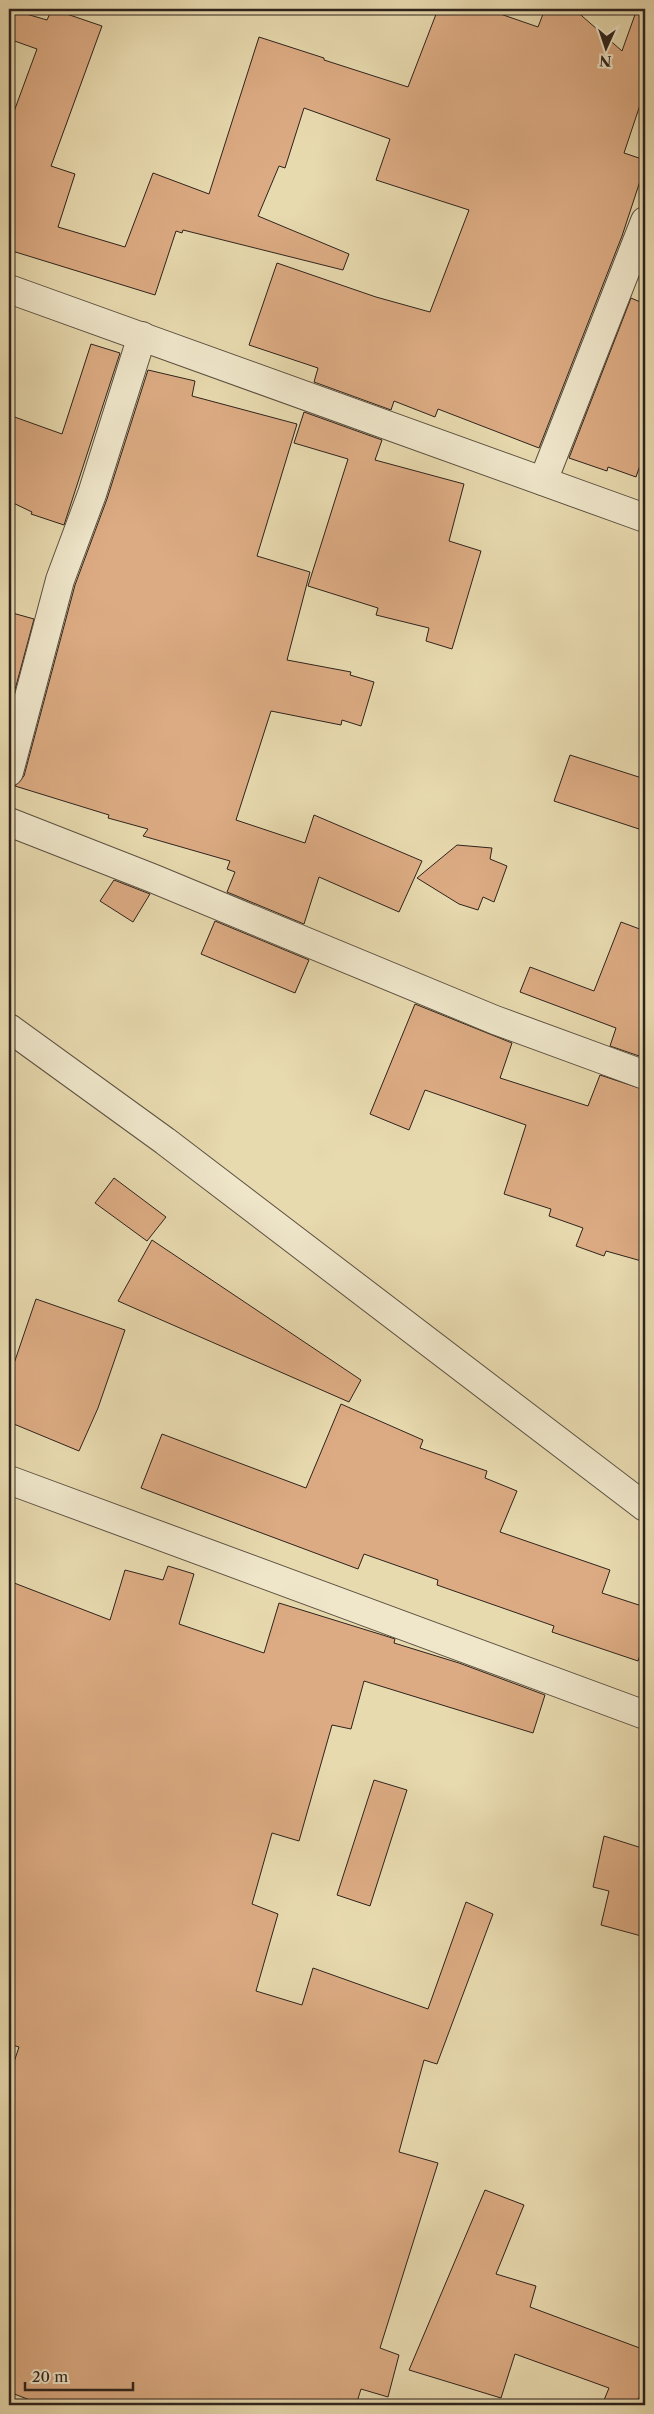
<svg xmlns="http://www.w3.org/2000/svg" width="654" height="2414" viewBox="0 0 654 2414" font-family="'Libre Caslon Text',serif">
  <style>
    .building { fill: #dcab83; stroke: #2d231c }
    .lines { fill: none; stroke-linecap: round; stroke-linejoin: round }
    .minor-casing { stroke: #5c5141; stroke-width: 30 }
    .minor { stroke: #f0e7cb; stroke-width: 28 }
  </style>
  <rect width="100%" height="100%" fill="#e8daaf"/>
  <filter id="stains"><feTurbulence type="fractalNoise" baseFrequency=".004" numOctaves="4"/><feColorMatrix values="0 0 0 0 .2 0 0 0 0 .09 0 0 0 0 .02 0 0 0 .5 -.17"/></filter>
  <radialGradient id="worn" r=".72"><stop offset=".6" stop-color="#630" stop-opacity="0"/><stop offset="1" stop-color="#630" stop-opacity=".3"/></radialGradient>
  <!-- building -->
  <g class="building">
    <polygon points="9,9 47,20 52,9 102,26 51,166 75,174 58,227 125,247 153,173 209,194 259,37 324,58 324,60 408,87 438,9 486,9 538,27 545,9 574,9 622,51 637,9 645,9 645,90 624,153 645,160 645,166 622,236 539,448 438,409 435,417 394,401 391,410 314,382 318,368 249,345 277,263 376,297 430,312 469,210 376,180 390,139 304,108 285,168 279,166 258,216 349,254 343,270 183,230 182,233 176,231 155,295 9,250 9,125 37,49 9,39"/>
    <polygon points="631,298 645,304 645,451 636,477 608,467 607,471 569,458"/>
    <polygon points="91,344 120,353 64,525 31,514 32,512 9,501 9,415 62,434"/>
    <polygon points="148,370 195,381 192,396 297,424 257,556 310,572 287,660 351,672 350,675 374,682 361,726 342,720 341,725 271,711 236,820 305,843 314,815 422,861 399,912 319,877 304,924 227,892 235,872 227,869 230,861 143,836 148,829 108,818 109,815 15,786 24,776 75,585 107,499"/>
    <polygon points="304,412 382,440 375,460 464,484 449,541 481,551 452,649 426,641 429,628 376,615 378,608 308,586 348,459 294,443"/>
    <polygon points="9,612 34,619 9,712"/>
    <polygon points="570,755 645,779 645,831 554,801"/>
    <polygon points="457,845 492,848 490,859 507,866 494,902 483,897 478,910 459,904 417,878"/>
    <polygon points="114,880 150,894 133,922 100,901"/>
    <polygon points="215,921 309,960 295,993 201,954"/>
    <polygon points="621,922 645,931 645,1058 610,1046 616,1028 520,992 530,967 594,991"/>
    <polygon points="415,1004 512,1043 500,1078 588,1106 600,1075 645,1090 645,1262 606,1251 604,1256 576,1246 583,1228 549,1216 551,1209 504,1194 526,1125 425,1090 409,1130 370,1114"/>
    <polygon points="114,1178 166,1217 147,1241 95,1203"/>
    <polygon points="152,1240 361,1380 349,1402 118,1301"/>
    <polygon points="36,1299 125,1330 98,1408 79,1451 9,1422 9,1378"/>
    <polygon points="341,1404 423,1440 420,1448 487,1471 485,1478 517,1491 500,1532 610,1570 602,1593 645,1607 645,1640 638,1661 552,1632 554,1626 437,1585 438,1580 364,1554 358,1569 141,1488 162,1434 306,1488"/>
    <polygon points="168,1566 194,1574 179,1624 264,1653 279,1603 389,1637 395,1639 394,1643 459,1663 545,1695 533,1733 364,1681 351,1729 332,1725 299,1841 272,1833 252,1904 278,1914 256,1991 302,2005 313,1968 428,2009 466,1902 493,1914 437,2064 424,2060 399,2152 438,2163 380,2348 399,2355 388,2397 361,2389 356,2405 43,2405 9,2392 9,2077 19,2047 9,2044 9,1581 110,1620 125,1570 163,1580"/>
    <polygon points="374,1780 407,1790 370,1906 337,1895"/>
    <polygon points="604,1836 645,1849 645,1937 601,1925 609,1891 593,1887"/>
    <polygon points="485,2190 524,2205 496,2274 536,2286 530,2307 645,2350 645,2383 636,2405 602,2405 609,2388 515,2354 501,2398 409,2370"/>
  </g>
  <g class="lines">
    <!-- minor casing -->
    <g class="minor-casing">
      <g id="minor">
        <polyline points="9,289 645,518"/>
        <polyline points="543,481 645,221"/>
        <polyline points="9,772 60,580 92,494 142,336"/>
        <polyline points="9,822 152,878 495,1020 645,1075"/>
        <polyline points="9,1028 165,1141 645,1507"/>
        <polyline points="9,1480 645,1715"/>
      </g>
    </g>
    <!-- minor -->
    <use href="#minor" class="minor"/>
  </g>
  <!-- margin -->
  <rect width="654" height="2414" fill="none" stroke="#e8daaf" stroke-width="30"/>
  <rect x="10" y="10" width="634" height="2394" fill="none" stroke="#2d231c" stroke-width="2.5"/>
  <rect x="15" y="15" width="624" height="2384" fill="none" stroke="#2d231c"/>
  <!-- north arrow -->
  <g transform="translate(606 48) rotate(183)" stroke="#f0e7cb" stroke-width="4" paint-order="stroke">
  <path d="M0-4L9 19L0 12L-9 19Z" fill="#2d231c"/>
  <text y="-8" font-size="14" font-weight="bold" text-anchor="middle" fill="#2d231c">N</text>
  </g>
  <!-- scale -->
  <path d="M25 2382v8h108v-8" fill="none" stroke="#2d231c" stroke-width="2.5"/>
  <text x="32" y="2382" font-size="15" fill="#2d231c" stroke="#f0e7cb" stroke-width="4" paint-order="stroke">20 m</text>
  <rect width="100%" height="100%" filter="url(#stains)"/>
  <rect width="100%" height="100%" fill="url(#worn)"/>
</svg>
